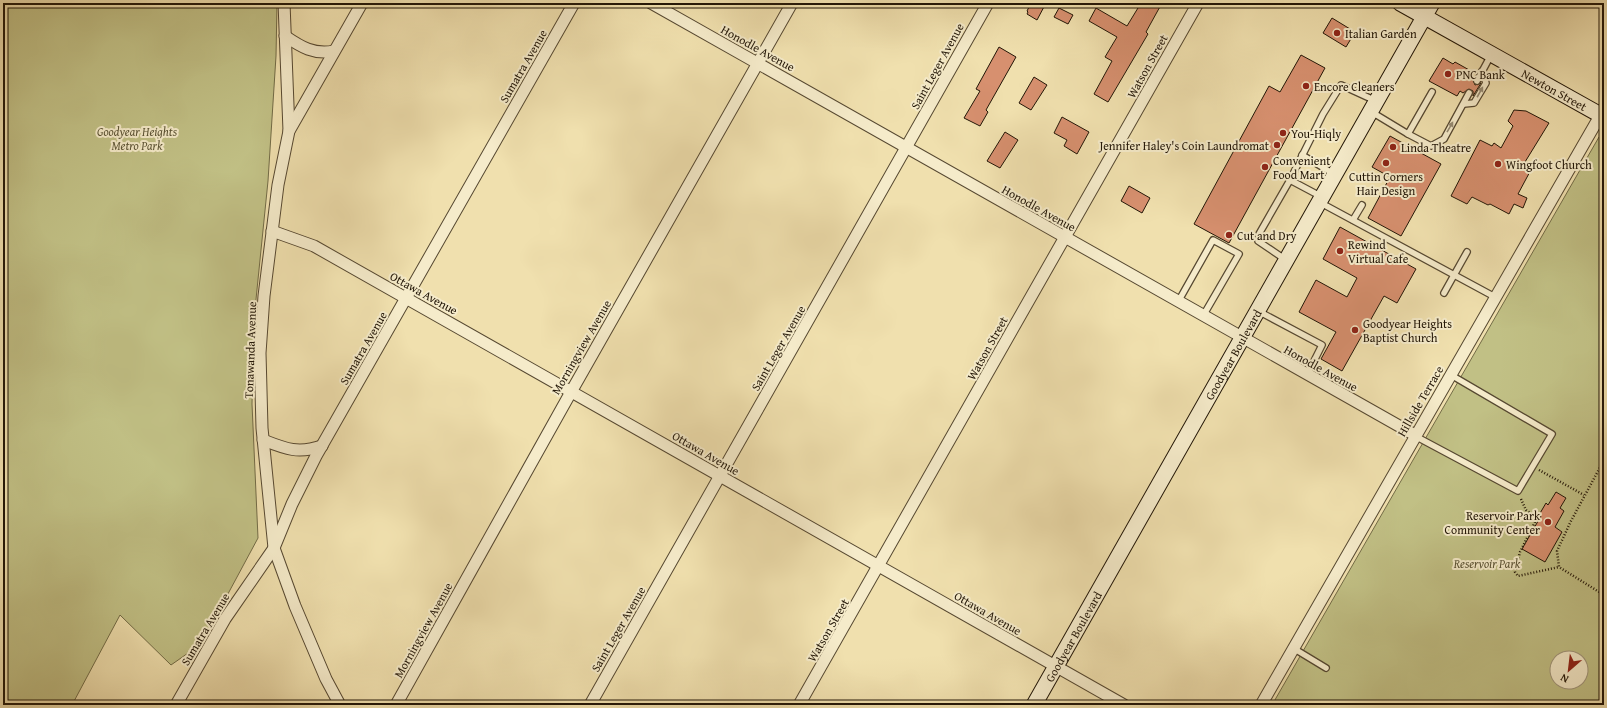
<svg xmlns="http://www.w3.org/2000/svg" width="1607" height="708" viewBox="0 0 1607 708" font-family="'Gentium Book Plus',serif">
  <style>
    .green { fill: #c1c085; stroke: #726b46; fill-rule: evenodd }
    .building { fill: #d7906f; stroke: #221607 }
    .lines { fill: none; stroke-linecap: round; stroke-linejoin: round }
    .lane-casing { stroke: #564831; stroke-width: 8 }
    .street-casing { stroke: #564831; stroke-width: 13 }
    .secondary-casing { stroke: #221607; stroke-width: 17 }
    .path { stroke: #221607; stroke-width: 2.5; stroke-dasharray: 1 2; stroke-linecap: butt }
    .lane { stroke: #f5ebca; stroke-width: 5.5 }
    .street { stroke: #f5ebca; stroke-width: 11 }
    .secondary { stroke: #f5ebca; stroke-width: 15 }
    .oneway { fill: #968b72 }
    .poi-dot { fill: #8f2418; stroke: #f5ebca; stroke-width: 1.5 }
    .labels { text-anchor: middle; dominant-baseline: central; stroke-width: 4; stroke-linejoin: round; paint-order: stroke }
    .poi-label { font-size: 12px; fill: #221607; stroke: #f5ebca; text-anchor: start }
    .street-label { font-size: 12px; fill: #221607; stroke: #f5ebca }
    .park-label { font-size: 12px; font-style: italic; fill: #5a5233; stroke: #f5ebca }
  </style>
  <rect width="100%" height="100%" fill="#f0e0ae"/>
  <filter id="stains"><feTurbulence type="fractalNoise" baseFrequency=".005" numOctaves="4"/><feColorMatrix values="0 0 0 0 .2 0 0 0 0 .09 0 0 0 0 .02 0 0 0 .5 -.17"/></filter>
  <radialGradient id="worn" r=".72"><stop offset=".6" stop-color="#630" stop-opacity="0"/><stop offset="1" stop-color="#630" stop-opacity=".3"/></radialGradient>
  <!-- green -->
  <g class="green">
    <polygon points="3,3 277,3 276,56 268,181 254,319 252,404 258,538 201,644 171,665 120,615 72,705 3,705"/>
    <path d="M 1604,136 L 1604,705 L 1272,705 L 1599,137 ZM 1557,658 L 1581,658 L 1581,682 L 1557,682 Z"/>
  </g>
  <!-- building -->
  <g class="building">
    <polygon points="1031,3 1046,3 1037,20 1027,14 1028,12 1027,11"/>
    <polygon points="1141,3 1162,3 1146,32 1148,34 1108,102 1094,94 1112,61 1105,57 1117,37 1089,21 1096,8 1127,26"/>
    <polygon points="1059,8 1073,15 1068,24 1054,17"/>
    <polygon points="1332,18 1355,32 1346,47 1323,33"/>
    <polygon points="999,47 1016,57 986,110 988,112 980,126 964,118 980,91 976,89"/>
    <polygon points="1301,55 1325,68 1229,243 1194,224 1269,86 1280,92"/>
    <polygon points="1443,58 1453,64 1455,62 1471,71 1469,76 1473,79 1475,85 1481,83 1473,96 1473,91 1469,89 1463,93 1460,91 1457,96 1429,81"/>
    <polygon points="1034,77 1047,85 1031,110 1019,103"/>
    <polygon points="1514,110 1526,111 1549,123 1525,162 1533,166 1518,194 1527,198 1523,208 1514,204 1509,214 1490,204 1488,205 1472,197 1467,204 1451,196 1480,140 1492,146 1494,143 1501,148 1513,126 1508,121"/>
    <polygon points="1062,117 1089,132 1077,154 1064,146 1067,140 1054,133"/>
    <polygon points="1005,132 1018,140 1000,168 987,161"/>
    <polygon points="1390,136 1441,164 1401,236 1368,218 1390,177 1372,167"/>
    <polygon points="1129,186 1150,198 1142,213 1121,201"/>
    <polygon points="1340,227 1416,269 1397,303 1384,296 1342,371 1321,359 1336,332 1299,312 1316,280 1347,297 1357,278 1323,259"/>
    <polygon points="1556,492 1566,498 1560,508 1564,511 1555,527 1562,532 1545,562 1522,549 1541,516 1539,515 1546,503 1548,505"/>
  </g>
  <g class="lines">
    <!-- lane casing -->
    <g class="lane-casing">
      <g id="lane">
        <polyline points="1477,81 1491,55"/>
        <polyline points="1464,104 1474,103 1486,83 1482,71"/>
        <polyline points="1370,111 1408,134 1432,92"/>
        <polyline points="1408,134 1431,146 1444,139 1469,93"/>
        <polyline points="1302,155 1334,174"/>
        <polyline points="1290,180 1323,114 1341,85 1376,101"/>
        <polyline points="1319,202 1495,297"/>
        <polyline points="1353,220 1362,205"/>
        <polyline points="1286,260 1258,241 1259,234 1290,180 1322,197"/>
        <polyline points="1444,293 1467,252"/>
        <polyline points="1178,302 1213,240 1239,254 1203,316"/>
        <polyline points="1258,311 1322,345 1307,375"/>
        <polyline points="1415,436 1518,491 1552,434 1451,375"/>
        <polyline points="1293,648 1326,668"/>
      </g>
    </g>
    <!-- street casing -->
    <g class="street-casing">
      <g id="street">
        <polyline points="284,3 289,131"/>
        <polyline points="651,3 1415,435"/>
        <path d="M 285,36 C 301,47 314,55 334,51"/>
        <polyline points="272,231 314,246 1124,705"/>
        <path d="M 263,440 C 286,449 298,454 322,446"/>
        <polyline points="176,705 225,619 274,548 292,504 316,456 574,3"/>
        <polyline points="340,705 326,679 295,606 274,548 262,428 260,353 264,296 278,185 289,131 362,3"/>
        <polyline points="396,705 571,392 792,3"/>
        <polyline points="590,705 988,3"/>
        <polyline points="799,705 1198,3"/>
        <polyline points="1261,705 1597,121 1604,112"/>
      </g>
    </g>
    <!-- secondary casing -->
    <g class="secondary-casing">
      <g id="secondary">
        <path id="s1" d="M 1400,3 L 1604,117"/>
        <path id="s2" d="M 1034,705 L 1432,3"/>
      </g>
    </g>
    <!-- path -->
    <g class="path">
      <polyline points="1604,460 1571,521 1557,551 1559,567 1604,595"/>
      <polyline points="1539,470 1584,495"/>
      <polyline points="1521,499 1526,510 1537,518 1520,552 1515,572 1518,576 1559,567"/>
    </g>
    <!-- lane -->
    <use href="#lane" class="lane"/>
    <!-- street -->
    <use href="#street" class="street"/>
    <!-- secondary -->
    <use href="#secondary" class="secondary"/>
  </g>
  <!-- one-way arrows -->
  <defs><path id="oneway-solid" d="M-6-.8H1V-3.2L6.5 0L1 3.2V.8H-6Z"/></defs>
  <g class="oneway">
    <use href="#oneway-solid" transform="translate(1480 92) rotate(-61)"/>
    <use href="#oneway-solid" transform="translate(1450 127) rotate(-60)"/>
  </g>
  <!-- markers -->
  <g class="poi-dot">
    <circle cx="1337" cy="33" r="4"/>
    <circle cx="1448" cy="74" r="4"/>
    <circle cx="1306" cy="86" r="4"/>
    <circle cx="1283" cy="133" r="4"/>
    <circle cx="1277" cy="145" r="4"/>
    <circle cx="1393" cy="147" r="4"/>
    <circle cx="1386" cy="163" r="4"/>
    <circle cx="1498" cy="164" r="4"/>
    <circle cx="1265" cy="167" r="4"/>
    <circle cx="1229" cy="235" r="4"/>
    <circle cx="1340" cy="251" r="4"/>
    <circle cx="1355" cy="330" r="4"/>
    <circle cx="1548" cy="522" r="4"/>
  </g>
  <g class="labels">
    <!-- poi labels -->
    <g class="poi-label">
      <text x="1345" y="33">Italian Garden</text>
      <text x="1456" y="74">PNC Bank</text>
      <text x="1314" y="86">Encore Cleaners</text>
      <text x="1291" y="133">You-Hiqly</text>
      <text x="1269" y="145" text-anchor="end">Jennifer Haley's Coin Laundromat</text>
      <text x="1401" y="147">Linda Theatre</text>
      <text x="1273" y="160">Convenient<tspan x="1273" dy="14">Food Mart</tspan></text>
      <text x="1506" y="164">Wingfoot Church</text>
      <text x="1386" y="176" text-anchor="middle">Cuttin Corners<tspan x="1386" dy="14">Hair Design</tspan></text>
      <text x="1237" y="235">Cut and Dry</text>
      <text x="1348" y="244">Rewind<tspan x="1348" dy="14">Virtual Cafe</tspan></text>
      <text x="1363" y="323">Goodyear Heights<tspan x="1363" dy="14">Baptist Church</tspan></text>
      <text x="1540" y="515" text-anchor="end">Reservoir Park<tspan x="1540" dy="14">Community Center</tspan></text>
    </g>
    <!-- street labels -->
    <g class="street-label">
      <text transform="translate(758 48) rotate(29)">Honodle Avenue</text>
      <text transform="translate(523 66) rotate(-60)">Sumatra Avenue</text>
      <text transform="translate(937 66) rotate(-61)">Saint Leger Avenue</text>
      <text transform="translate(1147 66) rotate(-61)">Watson Street</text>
      <text stroke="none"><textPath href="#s1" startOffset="177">Newton Street</textPath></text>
      <text transform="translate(1039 208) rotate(29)">Honodle Avenue</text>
      <text transform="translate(424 293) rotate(29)">Ottawa Avenue</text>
      <text transform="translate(581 347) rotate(-60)">Morningview Avenue</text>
      <text transform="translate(363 348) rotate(-60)">Sumatra Avenue</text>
      <text transform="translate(778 348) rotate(-60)">Saint Leger Avenue</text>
      <text transform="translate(987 348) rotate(-61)">Watson Street</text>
      <text transform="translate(250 350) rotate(-88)">Tonawanda Avenue</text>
      <text stroke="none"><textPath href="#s2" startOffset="403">Goodyear Boulevard</textPath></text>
      <text transform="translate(1321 368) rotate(29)">Honodle Avenue</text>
      <text transform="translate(1420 401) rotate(-60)">Hillside Terrace</text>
      <text transform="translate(706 453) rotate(30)">Ottawa Avenue</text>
      <text transform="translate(988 613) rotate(30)">Ottawa Avenue</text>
      <text transform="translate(205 629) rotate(-59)">Sumatra Avenue</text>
      <text transform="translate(618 629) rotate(-60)">Saint Leger Avenue</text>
      <text transform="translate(423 630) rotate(-61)">Morningview Avenue</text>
      <text transform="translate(828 630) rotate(-60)">Watson Street</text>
      <text stroke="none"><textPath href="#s2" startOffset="79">Goodyear Boulevard</textPath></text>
    </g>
    <!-- park labels -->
    <g class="park-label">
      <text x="137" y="131">Goodyear Heights<tspan x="137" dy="14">Metro Park</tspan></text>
      <text x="1487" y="563">Reservoir Park</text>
    </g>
  </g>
  <!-- margin -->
  <rect width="1607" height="708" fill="none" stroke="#f0e0ae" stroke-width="16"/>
  <rect x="4" y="4" width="1599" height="700" fill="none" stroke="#221607" stroke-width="2"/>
  <rect x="8" y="8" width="1591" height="692" fill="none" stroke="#221607"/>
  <!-- north arrow -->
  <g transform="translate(1569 670) rotate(208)"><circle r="19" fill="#f5ebca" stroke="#a1967c"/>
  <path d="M0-3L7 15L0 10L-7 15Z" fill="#8f2418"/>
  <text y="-6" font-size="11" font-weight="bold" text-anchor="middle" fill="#221607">N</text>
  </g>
  <rect width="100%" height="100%" filter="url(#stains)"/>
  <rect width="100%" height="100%" fill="url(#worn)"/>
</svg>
